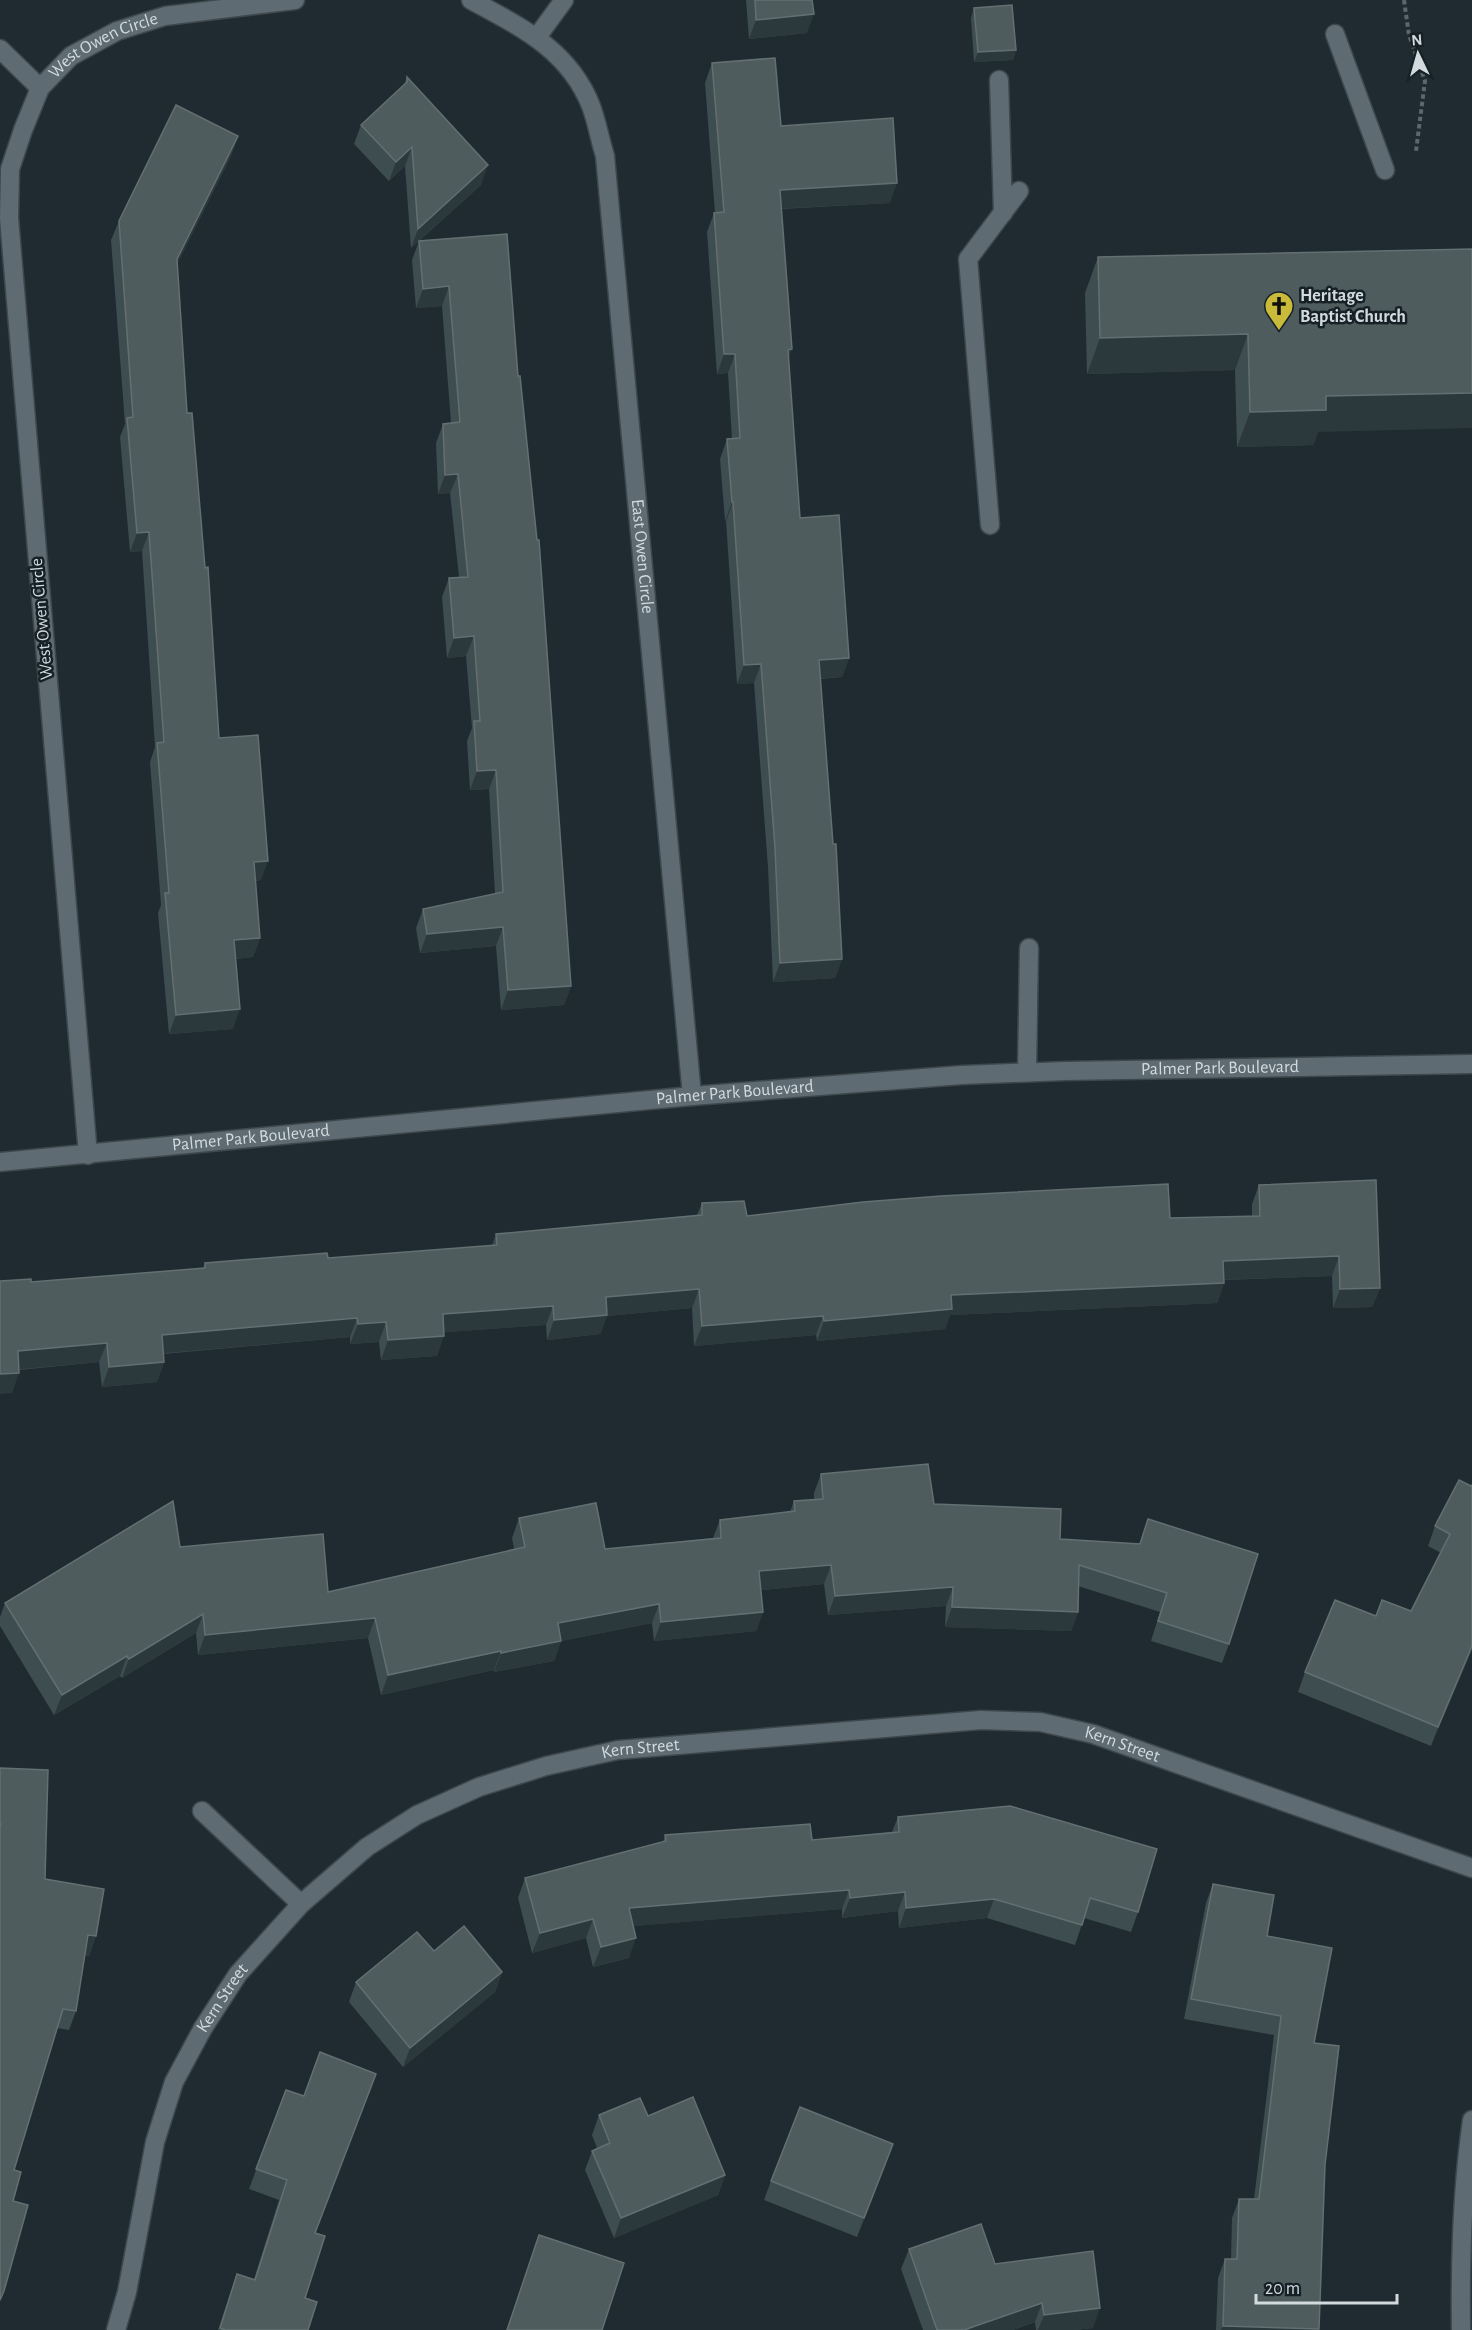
<svg xmlns="http://www.w3.org/2000/svg" width="1472" height="2330" viewBox="0 0 1472 2330" font-family="'Alegreya Sans',sans-serif">
  <style>
    .lines { fill: none; stroke-linecap: round; stroke-linejoin: round }
    .service-casing { stroke: #3d474c; stroke-width: 21 }
    .minor-casing { stroke: #3d474c; stroke-width: 21 }
    .tertiary-casing { stroke: #3d474c; stroke-width: 21 }
    .secondary-casing { stroke: #3d474c; stroke-width: 21 }
    .path { stroke: #5c676c; stroke-width: 4; stroke-dasharray: 4.5 3; stroke-linecap: butt }
    .service { stroke: #5e6b73; stroke-width: 18 }
    .minor { stroke: #5e6b73; stroke-width: 18 }
    .tertiary { stroke: #5e6b73; stroke-width: 18 }
    .secondary { stroke: #5e6b73; stroke-width: 18 }
    .wall { fill: #3e4d4f }
    .shaded-wall { fill: #2b393c }
    .building { fill: #4e5c5e; stroke: #637072; stroke-width: 1.5 }
    .labels { text-anchor: middle; dominant-baseline: central; stroke-width: 5; stroke-linejoin: round; paint-order: stroke }
    .street-label { font-size: 18px; fill: #d2dade; stroke: #162127 }
    .poi-label { font-size: 18px; font-weight: bold; fill: #d2dade; stroke: #162127; text-anchor: start }
  </style>
  <rect width="100%" height="100%" fill="#1f2b31"/>
  <g class="lines">
    <!-- service casing -->
    <g class="service-casing">
      <g id="service">
        <polyline points="1335,34 1385,170"/>
        <polyline points="999,80 1003,213"/>
        <polyline points="990,525 968,259 1019,191"/>
        <polyline points="1027,1072 1029,948"/>
      </g>
    </g>
    <!-- minor casing -->
    <g class="minor-casing">
      <g id="minor">
        <path id="s1" d="M 471,0 C 521,27 569,50 591,106 C 597,122 600,140 605,156 L 692,1096"/>
        <polyline points="537,37 564,0"/>
        <polyline points="0,49 40,88"/>
        <path id="s2" d="M 88,1155 L 9,218 L 10,169 L 23,130 L 40,88 L 71,56 L 117,31 L 165,16 L 295,0"/>
        <polyline points="202,1811 301,1904"/>
        <path id="s3" d="M 116,2330 L 127,2292 L 155,2142 L 174,2082 L 203,2028 L 238,1974 L 301,1904 L 367,1847 L 417,1815 L 479,1787 L 546,1766 L 618,1750 L 981,1720 L 1040,1722 L 1093,1734 L 1472,1868"/>
      </g>
    </g>
    <!-- tertiary casing -->
    <g class="tertiary-casing">
      <path id="tertiary" d="M 1461,2330 C 1460,2260 1462,2189 1472,2120"/>
    </g>
    <!-- secondary casing -->
    <g class="secondary-casing">
      <g id="secondary">
        <path id="s4" d="M 0,1162 L 692,1096 L 962,1075 L 1065,1071 L 1472,1064"/>
      </g>
    </g>
    <!-- path -->
    <polyline class="path" points="1404,0 1409,35 1425,81 1416,151"/>
    <!-- service -->
    <use href="#service" class="service"/>
    <!-- minor -->
    <use href="#minor" class="minor"/>
    <!-- tertiary -->
    <use href="#tertiary" class="tertiary"/>
    <!-- secondary -->
    <use href="#secondary" class="secondary"/>
  </g>
  <!-- wall -->
  <g class="wall">
    <polygon points="746,0 812,0 807,33 749,39"/>
    <polygon points="974,8 1016,50 1013,60 974,62 971,18"/>
    <polygon points="712,63 781,126 890,203 781,209 792,349 788,358 800,518 849,658 842,677 820,679 842,959 835,978 773,982 768,867 754,683 737,684 726,521 725,521 720,459 727,439 732,439 728,373 717,374 707,232 714,213 715,213 705,83"/>
    <polygon points="407,77 481,185 419,241 518,376 571,986 564,1005 501,1010 496,946 420,953 416,928 423,909 495,894 489,789 470,790 467,741 472,728 466,656 447,658 442,597 449,578 459,577 450,493 438,494 436,443 443,424 451,423 442,306 416,308 412,260 419,241 411,248 405,166 389,181 354,144 361,125 404,85"/>
    <polygon points="238,136 231,156 177,264 187,413 219,738 261,880 255,881 260,938 253,957 236,959 233,1029 169,1034 158,913 161,905 150,762 155,747 142,551 130,552 120,437 125,424 111,240 119,221"/>
    <polygon points="1472,249 1318,432 1313,445 1237,447 1235,370 1087,374 1085,293 1098,257"/>
    <polygon points="1259,1185 1380,1288 1372,1307 1333,1308 1332,1276 1224,1280 1224,1283 1217,1303 950,1315 945,1329 817,1341 816,1335 694,1346 692,1308 607,1316 600,1334 547,1340 546,1325 444,1332 437,1356 381,1360 379,1342 350,1344 350,1337 163,1354 164,1362 157,1382 102,1387 99,1362 19,1370 12,1393 31,1282 203,1268 205,1263 328,1258 492,1246 496,1234 697,1215 702,1203 747,1216 1170,1218 1252,1216 1252,1204"/>
    <polygon points="821,1474 934,1504 1060,1539 1140,1544 1148,1519 1229,1644 1222,1663 1151,1641 1160,1612 1078,1586 1078,1612 1071,1631 945,1627 946,1606 828,1615 824,1584 761,1590 763,1612 756,1631 654,1641 652,1623 561,1641 554,1661 494,1672 494,1670 381,1695 368,1638 198,1655 196,1633 122,1678 120,1676 54,1715 0,1626 0,1617 5,1603 180,1547 328,1592 514,1549 512,1538 519,1518 605,1549 713,1538 720,1520 790,1512 794,1501 814,1499 814,1493"/>
    <polygon points="1459,1480 1469,1656 1431,1746 1298,1692 1305,1672 1376,1616 1411,1611 1441,1553 1428,1546 1435,1526"/>
    <polygon points="0,1768 45,1879 96,1936 89,1956 85,1955 76,2011 69,2030 57,2028 14,2170 13,2201 4,2291 0,2302"/>
    <polygon points="898,1817 1138,1912 1131,1932 1084,1918 1075,1945 987,1918 899,1928 898,1911 842,1918 842,1909 633,1926 629,1958 593,1967 586,1938 532,1953 518,1898 525,1878 663,1842 665,1835 812,1840 892,1832"/>
    <polygon points="1213,1884 1267,1936 1314,2043 1325,2165 1319,2330 1216,2330 1218,2278 1225,2259 1231,2259 1232,2218 1239,2199 1254,2199 1274,2035 1184,2019 1206,1903"/>
    <polygon points="502,1972 495,1992 403,2067 349,2002 356,1982"/>
    <polygon points="286,2090 315,2233 305,2298 308,2330 218,2330 237,2274 254,2279 279,2200 249,2189"/>
    <polygon points="599,2115 648,2116 725,2175 718,2195 614,2238 585,2170 592,2151 597,2148 592,2135"/>
    <polygon points="886,2164 857,2237 764,2200 771,2181"/>
    <polygon points="909,2249 995,2264 1093,2328 1074,2330 1036,2330 1035,2322 1013,2330 923,2330 901,2269"/>
  </g>
  <!-- shaded-wall -->
  <g class="shaded-wall">
    <polygon points="814,14 807,33 749,39 756,20"/>
    <polygon points="1016,50 1013,60 974,62 978,52"/>
    <polygon points="238,136 231,156 170,278 177,259"/>
    <polygon points="412,147 405,166 389,181 396,162"/>
    <polygon points="488,165 481,185 411,248 418,229"/>
    <polygon points="897,183 890,203 773,209 780,190"/>
    <polygon points="449,286 442,306 416,308 423,289"/>
    <polygon points="1248,334 1235,370 1087,374 1100,338"/>
    <polygon points="792,349 785,369 788,350"/>
    <polygon points="724,354 735,354 728,373 717,374"/>
    <polygon points="1472,393 1472,428 1318,432 1313,445 1237,447 1250,412 1326,396"/>
    <polygon points="458,474 450,493 438,494 445,475"/>
    <polygon points="732,502 733,502 726,521 725,521"/>
    <polygon points="149,532 142,551 130,552 137,533"/>
    <polygon points="474,636 466,656 447,658 454,638"/>
    <polygon points="849,658 842,677 812,679 819,660"/>
    <polygon points="761,664 754,683 737,684 744,665"/>
    <polygon points="496,770 489,789 470,790 477,771"/>
    <polygon points="268,861 261,880 247,881 254,862"/>
    <polygon points="503,927 496,946 420,953 427,934"/>
    <polygon points="260,938 253,957 227,960 234,940"/>
    <polygon points="842,959 835,978 773,982 780,963"/>
    <polygon points="571,986 564,1005 501,1010 508,990"/>
    <polygon points="240,1009 233,1029 169,1034 176,1015"/>
    <polygon points="1339,1256 1332,1276 1216,1280 1223,1261"/>
    <polygon points="1224,1283 1217,1303 950,1315 945,1329 817,1341 824,1321 951,1295"/>
    <polygon points="1380,1288 1372,1307 1333,1308 1340,1289"/>
    <polygon points="699,1289 692,1308 607,1316 600,1334 547,1340 554,1320 606,1297"/>
    <polygon points="553,1306 546,1325 436,1333 443,1314"/>
    <polygon points="823,1316 816,1335 694,1346 702,1326"/>
    <polygon points="357,1318 350,1337 155,1354 162,1335"/>
    <polygon points="386,1322 379,1342 350,1344 358,1324"/>
    <polygon points="444,1336 437,1356 381,1360 388,1340"/>
    <polygon points="107,1343 99,1362 11,1370 18,1351"/>
    <polygon points="164,1362 157,1382 102,1387 109,1367"/>
    <polygon points="19,1373 12,1393 0,1394 0,1374"/>
    <polygon points="831,1565 824,1584 752,1591 759,1571"/>
    <polygon points="953,1587 946,1606 828,1615 835,1596"/>
    <polygon points="659,1604 652,1623 551,1643 558,1623"/>
    <polygon points="952,1607 1078,1612 1071,1631 945,1627"/>
    <polygon points="763,1612 756,1631 654,1641 661,1622"/>
    <polygon points="203,1614 196,1633 122,1678 129,1659"/>
    <polygon points="375,1618 368,1638 198,1655 205,1635"/>
    <polygon points="561,1641 554,1661 494,1672 501,1653"/>
    <polygon points="1472,1646 1472,1650 1431,1746 1438,1727"/>
    <polygon points="501,1651 494,1670 381,1695 388,1675"/>
    <polygon points="127,1656 120,1676 54,1715 62,1695"/>
    <polygon points="849,1890 842,1909 622,1927 629,1908"/>
    <polygon points="905,1892 898,1911 842,1918 850,1898"/>
    <polygon points="994,1899 987,1918 899,1928 906,1908"/>
    <polygon points="593,1919 586,1938 532,1953 540,1933"/>
    <polygon points="88,1935 96,1936 89,1956 81,1955"/>
    <polygon points="636,1938 629,1958 593,1967 601,1947"/>
    <polygon points="502,1972 495,1992 403,2067 410,2048"/>
    <polygon points="893,2144 886,2164 857,2237 864,2218"/>
    <polygon points="725,2175 718,2195 614,2238 621,2218"/>
    <polygon points="1042,2303 1035,2322 1013,2330 964,2330"/>
    <polygon points="1100,2308 1093,2328 1074,2330 1038,2330 1044,2315"/>
    <polygon points="1223,2326 1319,2329 1319,2330 1221,2330"/>
  </g>
  <!-- building -->
  <g class="building">
    <polygon points="755,0 812,0 814,14 756,20"/>
    <polygon points="1012,5 1016,50 978,52 974,8"/>
    <polygon points="775,58 781,126 893,118 897,183 780,190 792,349 788,350 800,518 839,515 849,658 819,660 833,844 836,844 842,959 780,963 775,848 761,664 744,665 733,502 732,502 727,439 740,438 735,354 724,354 714,213 724,212 712,63"/>
    <polygon points="407,77 488,165 418,229 412,147 396,162 361,125 407,82"/>
    <polygon points="176,105 238,136 177,259 187,413 192,413 205,568 208,567 219,738 258,735 268,861 254,862 260,938 234,940 240,1009 176,1015 165,893 169,893 157,743 164,742 149,532 137,533 127,418 133,417 119,221"/>
    <polygon points="507,234 518,376 520,376 537,540 539,540 571,986 508,990 503,927 427,934 423,909 503,892 496,770 477,771 474,721 480,721 474,636 454,638 449,578 468,577 458,474 445,475 443,424 460,422 449,286 423,289 419,241"/>
    <polygon points="1472,249 1472,393 1326,396 1326,410 1250,412 1248,334 1100,338 1098,257"/>
    <polygon points="1376,1180 1380,1288 1340,1289 1339,1256 1223,1261 1224,1283 951,1295 952,1309 824,1321 823,1316 702,1326 699,1289 606,1297 607,1315 554,1320 553,1306 443,1314 444,1336 388,1340 386,1322 358,1324 357,1318 162,1335 164,1362 109,1367 107,1343 18,1351 19,1373 0,1374 0,1281 31,1279 31,1282 205,1268 205,1263 327,1253 328,1258 497,1245 496,1234 702,1215 702,1203 744,1201 747,1216 863,1202 941,1196 1168,1184 1170,1218 1260,1216 1259,1185"/>
    <polygon points="928,1464 934,1504 1061,1509 1060,1539 1140,1544 1148,1519 1258,1554 1229,1644 1158,1621 1167,1593 1079,1565 1078,1612 952,1607 953,1587 835,1596 831,1565 759,1571 763,1612 661,1622 659,1604 558,1623 561,1641 501,1653 501,1651 388,1675 375,1618 205,1635 203,1614 129,1659 127,1656 62,1695 5,1603 173,1501 180,1547 323,1534 328,1592 525,1547 519,1518 596,1503 605,1549 721,1538 720,1520 795,1511 794,1501 823,1499 821,1474"/>
    <polygon points="1459,1480 1471,1486 1472,1485 1472,1646 1438,1727 1305,1672 1335,1600 1376,1616 1382,1600 1411,1611 1450,1534 1435,1526"/>
    <polygon points="0,1768 48,1770 45,1879 104,1889 96,1936 88,1935 76,2011 63,2009 14,2170 21,2172 13,2201 28,2205 4,2291 0,2300 0,1828 1,1824 0,1824"/>
    <polygon points="1010,1806 1157,1849 1138,1912 1090,1898 1082,1925 994,1899 906,1908 905,1892 850,1898 849,1890 629,1908 636,1938 601,1947 593,1919 540,1933 525,1878 666,1841 665,1835 810,1824 812,1840 899,1832 898,1817"/>
    <polygon points="1213,1884 1274,1895 1267,1936 1332,1948 1314,2043 1339,2046 1325,2165 1319,2329 1223,2326 1225,2259 1237,2259 1239,2199 1259,2199 1281,2016 1191,1999"/>
    <polygon points="464,1926 502,1972 410,2048 356,1982 417,1932 434,1951"/>
    <polygon points="320,2052 376,2074 315,2233 325,2236 305,2298 317,2302 308,2330 225,2330 220,2328 237,2274 255,2280 287,2180 256,2169 286,2090 304,2096"/>
    <polygon points="693,2097 725,2175 621,2218 592,2151 610,2143 599,2115 640,2098 648,2116"/>
    <polygon points="800,2107 893,2144 864,2218 771,2181"/>
    <polygon points="981,2224 995,2264 1093,2251 1100,2308 1044,2315 1042,2303 964,2330 937,2330 909,2249"/>
    <polygon points="539,2235 624,2263 602,2330 507,2330"/>
  </g>
  <!-- icons -->
  <defs>
    <g id="church-pin" transform="scale(1.5)"><path d="M0 17L-7.5 6A9.5 9.5 0 1 1 7.5 6Z" fill="#caba3a" stroke="#162127"/><path d="M-1.2-6h2.4v3.5h3.3v2.4h-3.3V6h-2.4V-.1h-3.3v-2.4h3.3Z" fill="#111"/></g>
  </defs>
  <g fill-rule="evenodd">
    <use href="#church-pin" x="1279" y="306"/>
  </g>
  <g class="labels">
    <!-- street labels -->
    <g class="street-label">
      <text stroke="none"><textPath href="#s2" startOffset="1154">West Owen Circle</textPath></text>
      <text stroke="none"><textPath href="#s1" startOffset="618">East Owen Circle</textPath></text>
      <text transform="translate(42 619) rotate(-95)">West Owen Circle</text>
      <text stroke="none"><textPath href="#s4" startOffset="1224">Palmer Park Boulevard</textPath></text>
      <text stroke="none"><textPath href="#s4" startOffset="738">Palmer Park Boulevard</textPath></text>
      <text stroke="none"><textPath href="#s4" startOffset="252">Palmer Park Boulevard</textPath></text>
      <text stroke="none"><textPath href="#s3" startOffset="1342">Kern Street</textPath></text>
      <text stroke="none"><textPath href="#s3" startOffset="856">Kern Street</textPath></text>
      <text stroke="none"><textPath href="#s3" startOffset="352">Kern Street</textPath></text>
    </g>
    <!-- poi labels -->
    <g class="poi-label">
      <text x="1300" y="296">Heritage<tspan x="1300" dy="21">Baptist Church</tspan></text>
    </g>
  </g>
  <!-- north arrow -->
  <g transform="translate(1418 54) rotate(355)" stroke="#162127" stroke-width="4.5" paint-order="stroke">
  <path d="M0-4.5L10 22L0 15L-10 22Z" fill="#d2dade"/>
  <text y="-9" font-size="16" font-weight="bold" text-anchor="middle" fill="#d2dade">N</text>
  </g>
  <!-- scale -->
  <path d="M1256 2294v9h141v-9" fill="none" stroke="#d2dade" stroke-width="3"/>
  <text x="1265" y="2294" font-size="18" fill="#d2dade" stroke="#162127" stroke-width="4.5" paint-order="stroke">20 m</text>
</svg>
